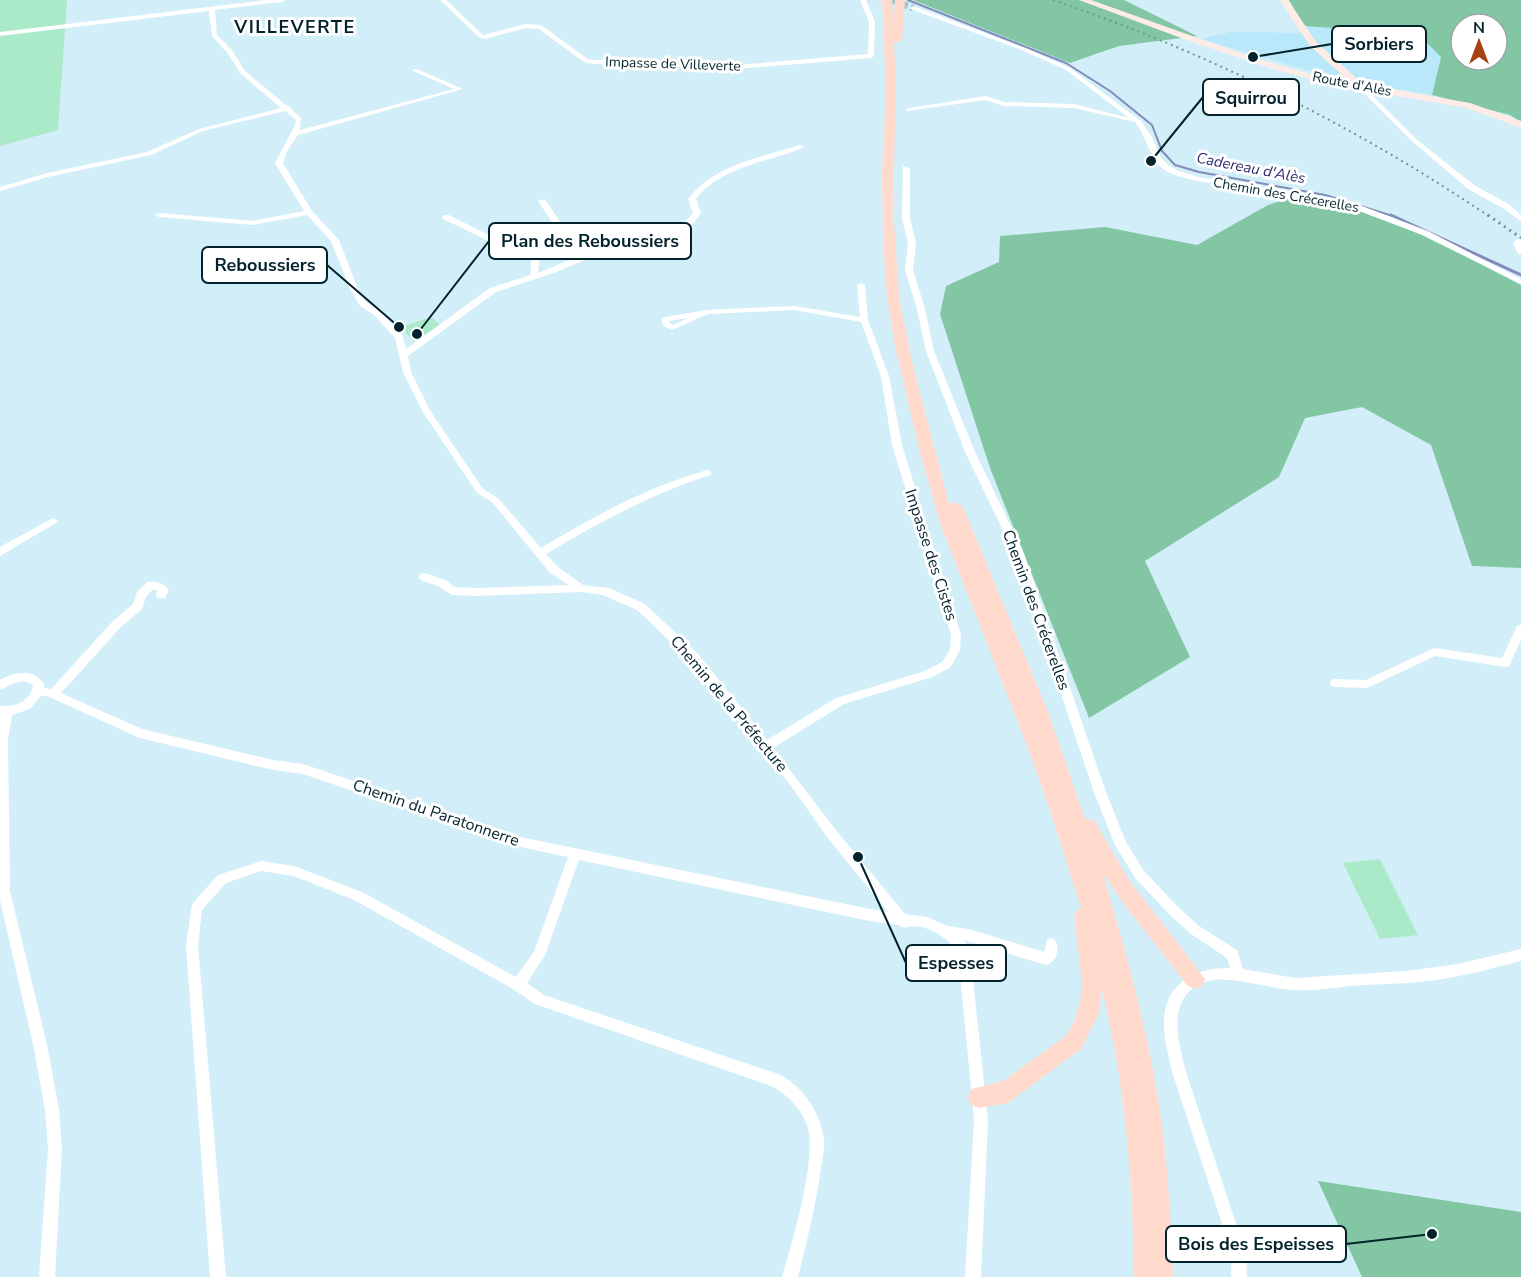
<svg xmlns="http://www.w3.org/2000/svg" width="1521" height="1277" viewBox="0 0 1521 1277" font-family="'Nunito Sans',sans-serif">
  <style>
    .built { fill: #b8e8f9 }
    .green { fill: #abeac9 }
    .forest { fill: #83c6a4; fill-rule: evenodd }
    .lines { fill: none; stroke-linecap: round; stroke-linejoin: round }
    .stream-far1 { stroke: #808cb9; stroke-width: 2 }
    .stream { stroke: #808cb9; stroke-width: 3 }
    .street-tunnel { stroke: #a9c5cf; stroke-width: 7; stroke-dasharray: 7 3; stroke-linecap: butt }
    .street { fill: #fff; fill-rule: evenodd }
    .secondary { fill: #ffece6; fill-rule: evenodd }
    .primary { fill: #ffdacd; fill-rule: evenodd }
    .rail-far1 { stroke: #74929b; stroke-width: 2; stroke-dasharray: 2 4; stroke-linecap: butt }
    .rail { stroke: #74929b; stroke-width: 3; stroke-dasharray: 2 4.5; stroke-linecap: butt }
    .labels { text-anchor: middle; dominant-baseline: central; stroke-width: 6; stroke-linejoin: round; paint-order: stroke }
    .far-street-label { font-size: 14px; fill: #03232c; stroke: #fff }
    .far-water-label { font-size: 15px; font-style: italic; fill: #2e2a6e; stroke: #fff }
    .street-label { font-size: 16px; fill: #03232c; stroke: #fff }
    .far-district-label { font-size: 18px; font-weight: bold; letter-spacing: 1.5px; fill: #03232c; stroke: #fff }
    .leader { fill: none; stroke: #03232c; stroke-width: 2 }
    .callout-dot { fill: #03232c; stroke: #fff; stroke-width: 2 }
    .callout { fill: #fff; stroke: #03232c; stroke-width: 2 }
    .callout-label { font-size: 18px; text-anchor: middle; font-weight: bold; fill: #03232c }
  </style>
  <rect width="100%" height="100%" fill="#d2eef8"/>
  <!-- built -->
  <polygon class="built" points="1304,26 1417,34 1441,57 1432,95 1335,78 1201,39 1230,32 1302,33"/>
  <!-- green -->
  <g class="green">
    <polygon points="0,0 67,0 58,130 0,146"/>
    <polygon points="431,317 441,326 413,341 401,327"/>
    <polygon points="1380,859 1418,935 1380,939 1343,863"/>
  </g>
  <!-- forest -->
  <g class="forest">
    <polygon points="913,0 1124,0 1197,36 1119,46 1070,63"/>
    <path d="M 1289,0 L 1521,0 L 1521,122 L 1510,115 L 1432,95 L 1441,57 L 1418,34 L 1304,26 ZM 1461,24 L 1497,24 L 1497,60 L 1461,60 Z"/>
    <polygon points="1287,199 1356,210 1425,235 1521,285 1521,568 1472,566 1431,445 1362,407 1305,418 1279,477 1145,561 1190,657 1089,718 990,468 940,314 946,286 999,262 1000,236 1105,227 1197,245 1268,205"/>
    <polygon points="1318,1181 1521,1212 1521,1277 1362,1277"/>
  </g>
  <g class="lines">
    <!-- stream-far1 -->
    <polyline class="stream-far1" points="908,0 1066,63 1110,91 1152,125 1162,151 1175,165 1199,172 1325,195 1396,217"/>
    <!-- stream -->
    <polyline class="stream" points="1391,215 1521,275"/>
    <!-- street-tunnel -->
    <polyline class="street-tunnel" points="892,0 913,8"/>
    <!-- street -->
    <g class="street">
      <path d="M 267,0 L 285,0 L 282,2 L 215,10 L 217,35 L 232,50 L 245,71 L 287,106 L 290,107 L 291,109 L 301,118 L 300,130 L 454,89 L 413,71 L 413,69 L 417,69 L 463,89 L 298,135 L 287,151 L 283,163 L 312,211 L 339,240 L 358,289 L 366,302 L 380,311 L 402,335 L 406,349 L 490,288 L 530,275 L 532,255 L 529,241 L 521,239 L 487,240 L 443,219 L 443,215 L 449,215 L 491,236 L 521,235 L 532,237 L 552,222 L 538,201 L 545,199 L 560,222 L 537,241 L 540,255 L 538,273 L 602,246 L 645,236 L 687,220 L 693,213 L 688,199 C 713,165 762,157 800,145 L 805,146 C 798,151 788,153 779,156 C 750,165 715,174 696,199 L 701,213 L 693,224 L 650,240 L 608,250 L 554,273 L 496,292 L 408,356 L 411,372 L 431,412 L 483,489 L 498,498 L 541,548 C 594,516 648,487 707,470 L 710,471 L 712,473 L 710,475 C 652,494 599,522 546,554 L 558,567 L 583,585 L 609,588 L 645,604 L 699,655 L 767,740 L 836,698 L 925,671 L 942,662 L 950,650 L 951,635 L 892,445 L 881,376 L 861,322 L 794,310 L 708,314 L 672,330 L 663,326 L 661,319 L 665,317 L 706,310 L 794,306 L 860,317 L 857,285 L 861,283 L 865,285 L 868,320 L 889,376 L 902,445 L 961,635 L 960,650 L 950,668 L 932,677 L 844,704 L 773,748 L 835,829 L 905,914 L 927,917 L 948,926 L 969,929 L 1044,952 L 1047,940 L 1051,938 L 1055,940 C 1060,950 1057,961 1046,965 L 964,940 L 970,952 L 988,1120 L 981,1277 L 965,1277 L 974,1120 L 958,953 C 948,937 923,921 904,928 L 898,925 L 865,920 L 579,860 L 545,955 L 527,983 L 544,995 L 778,1074 C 803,1085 821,1114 824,1140 C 825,1150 822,1159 821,1168 C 816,1205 807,1241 798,1277 L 782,1277 C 792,1243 818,1157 807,1125 C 801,1109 788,1096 774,1087 L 535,1004 L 513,989 L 354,900 L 294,876 L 261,871 L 226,883 L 202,910 L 198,945 L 226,1277 L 210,1277 L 186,945 L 192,904 L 218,875 L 261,861 L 294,866 L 362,892 L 516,977 L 534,952 L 568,857 L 511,845 L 454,827 L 410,810 L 303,774 L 273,770 L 140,738 L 47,696 L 41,696 L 30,709 L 12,715 L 8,740 L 10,891 L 48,1049 L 59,1110 L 62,1148 L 55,1277 L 39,1277 L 48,1148 L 45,1110 L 34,1049 L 0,900 L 0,706 C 16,707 30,702 33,685 C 21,676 12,685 0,690 L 0,680 C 15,672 34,668 44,684 L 44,688 L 51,689 L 113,621 L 133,604 L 137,592 L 147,582 C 156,580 164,583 169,590 L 165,598 L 157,598 L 156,595 L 158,591 L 153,589 L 146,597 L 142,609 L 121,627 L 61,693 L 142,729 L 273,760 L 303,764 L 413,801 L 456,817 L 511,835 L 865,908 L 888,912 L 827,837 L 791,786 L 691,661 L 637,610 L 603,595 L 581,592 L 475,596 L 452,595 L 438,586 L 420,580 L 419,577 L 420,574 L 424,573 L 446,580 L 454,587 L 475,588 L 569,585 L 550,573 L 492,502 L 477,493 L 423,412 L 403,372 L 395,338 L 374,315 L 360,306 L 350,289 L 331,241 L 307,215 L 253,225 L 159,217 L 155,215 L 159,213 L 253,221 L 304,211 L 275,163 L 295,125 L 296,120 L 285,111 L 203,131 L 151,155 L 48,177 L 0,191 L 0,187 L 47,173 L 147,152 L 199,129 L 281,108 L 240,73 L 227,52 L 212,36 L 209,11 L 0,36 L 0,32 ZM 688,318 L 673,325 L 670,323 L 669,321 Z"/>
      <polygon points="440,0 446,0 483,35 526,24 541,25 588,59 594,60 651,60 736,65 868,54 869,22 860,0 866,0 875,22 874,56 871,58 736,69 651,64 594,64 584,62 539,29 526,28 485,39 479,37"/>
      <path d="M 913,6 L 1028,49 L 1070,68 L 1141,121 L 1152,137 L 1161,158 L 1168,165 L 1179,171 L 1199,177 L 1362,206 L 1428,231 L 1521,279 L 1521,284 L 1422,235 L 1357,210 L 1198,181 C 1186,178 1171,176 1162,168 C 1150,158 1146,136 1135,122 L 1074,108 L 1003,106 L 986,100 L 907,111 L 906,110 L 909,108 L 986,96 L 1004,102 L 1074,104 L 1129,118 L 1066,70 L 1024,51 L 911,9 L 910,8 Z"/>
      <polygon points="1359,86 1363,86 1416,139 1474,185 1510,205 1521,215 1521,221 1504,209 1468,189 1412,141 1359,88"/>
      <path d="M 903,166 L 910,168 L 910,218 L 916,243 L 913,270 L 925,309 L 934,351 L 975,452 L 1023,551 L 1107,795 L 1126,842 L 1144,871 L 1179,908 L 1199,926 L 1237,950 L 1243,969 L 1295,978 L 1406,971 L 1458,964 L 1521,949 L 1521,961 C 1493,968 1465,976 1437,980 C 1408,984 1379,984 1350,986 C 1332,988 1314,991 1296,990 C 1267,990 1223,970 1198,985 C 1166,1003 1179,1043 1186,1072 L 1246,1254 L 1247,1277 L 1231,1277 L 1232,1254 L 1172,1072 C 1169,1057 1164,1041 1164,1025 C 1163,985 1193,967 1230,968 L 1227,958 L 1191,934 L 1171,916 L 1136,879 L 1115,845 L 1095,795 L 1013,551 L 965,452 L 926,351 L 917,309 L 905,270 L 908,243 L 902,218 Z"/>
      <polygon points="1518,239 1521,239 1521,254 1518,254 1513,243"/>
      <polygon points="53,518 58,521 56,523 0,556 0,547"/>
      <polygon points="1521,625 1521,640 1509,666 1505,667 1435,656 1367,688 1335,687 1331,686 1330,683 1331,680 1335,679 1366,680 1434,648 1502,658 1517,626"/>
    </g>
    <!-- secondary -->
    <polygon class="secondary" points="1079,0 1091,0 1254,58 1310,74 1350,82 1310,46 1280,0 1288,0 1316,42 1363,84 1470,103 1521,121 1521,128 1467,108 1335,85 1276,70 1192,42"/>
    <!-- primary -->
    <path class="primary" d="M 882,0 L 892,0 L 893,28 L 895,0 L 905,0 L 902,41 L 894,43 L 896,88 L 893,207 L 899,297 L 912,362 L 949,504 L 955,502 L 963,507 L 1048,712 L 1085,819 L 1094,820 L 1129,880 L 1205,979 L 1202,986 L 1195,989 L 1188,986 L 1129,911 L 1103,874 C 1129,962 1153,1050 1164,1141 C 1169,1186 1171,1231 1173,1277 L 1134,1277 C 1133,1180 1125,1084 1102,989 L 1099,1013 L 1081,1049 L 1008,1103 L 979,1108 L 971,1105 L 968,1097 L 971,1089 L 1003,1081 L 1067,1035 L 1074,1022 L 1081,997 L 1082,981 L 1074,916 L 1077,910 L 1081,908 L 1049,807 L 1026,743 L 941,526 L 919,449 L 895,346 L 887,297 L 883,243 L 882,170 L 886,88 Z"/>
    <!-- rail-far1 -->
    <path class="rail-far1" d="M 1053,0 C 1208,53 1354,125 1490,217"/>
    <!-- rail -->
    <polyline class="rail" points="1488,215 1521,238"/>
  </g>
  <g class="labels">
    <!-- far-street labels -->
    <g class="far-street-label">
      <text transform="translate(673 64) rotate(2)">Impasse de Villeverte</text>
      <text transform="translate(1352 84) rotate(11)">Route d'Alès</text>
      <text transform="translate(1286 195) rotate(10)">Chemin des Crécerelles</text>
    </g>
    <!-- far-water labels -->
    <g class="far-water-label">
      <text transform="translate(1251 168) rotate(11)">Cadereau d'Alès</text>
    </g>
    <!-- street labels -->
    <g class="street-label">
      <text transform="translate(931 555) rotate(72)">Impasse des Cistes</text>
      <text transform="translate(1036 610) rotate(70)">Chemin des Crécerelles</text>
      <text transform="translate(729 704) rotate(50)">Chemin de la Préfecture</text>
      <text transform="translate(436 813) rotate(19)">Chemin du Paratonnerre</text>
    </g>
    <!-- far-district labels -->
    <g class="far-district-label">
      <text x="295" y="27">VILLEVERTE</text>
    </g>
  </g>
  <!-- callouts -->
  <path class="leader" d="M1253 57L1332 44M1151 161L1203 97M417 334L489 241M399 327L327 265M858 857L906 963M1432 1234L1346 1244"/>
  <g class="callout-dot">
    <circle cx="1253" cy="57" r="6"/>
    <circle cx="1151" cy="161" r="6"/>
    <circle cx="417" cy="334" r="6"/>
    <circle cx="399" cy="327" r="6"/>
    <circle cx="858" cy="857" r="6"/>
    <circle cx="1432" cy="1234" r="6"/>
  </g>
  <g class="callout">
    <rect x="1332" y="26" width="94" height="36" rx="6"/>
    <rect x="1203" y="79" width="96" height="36" rx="6"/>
    <rect x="489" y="223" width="202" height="36" rx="6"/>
    <rect x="202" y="247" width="125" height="36" rx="6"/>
    <rect x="906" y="945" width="100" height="36" rx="6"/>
    <rect x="1166" y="1226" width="180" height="36" rx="6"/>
  </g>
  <g class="callout-label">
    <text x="1379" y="50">Sorbiers</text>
    <text x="1251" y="104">Squirrou</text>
    <text x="590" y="247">Plan des Reboussiers</text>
    <text x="265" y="271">Reboussiers</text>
    <text x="956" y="969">Espesses</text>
    <text x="1256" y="1250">Bois des Espeisses</text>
  </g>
  <!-- north arrow -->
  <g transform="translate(1479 42)"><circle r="28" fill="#ffffff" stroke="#9aa7ab" stroke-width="1.5"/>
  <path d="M0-4.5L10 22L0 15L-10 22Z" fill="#a64114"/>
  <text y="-9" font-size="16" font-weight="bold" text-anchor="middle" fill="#03232c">N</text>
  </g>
</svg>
